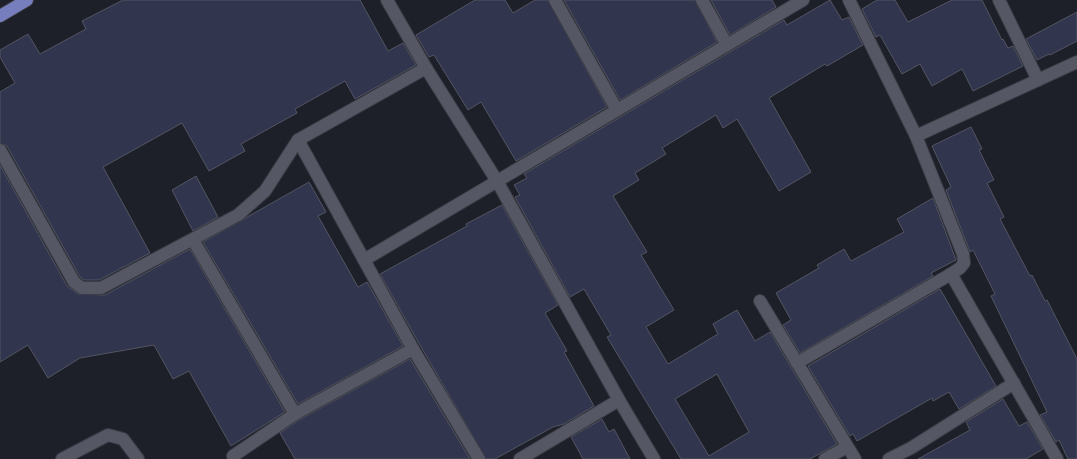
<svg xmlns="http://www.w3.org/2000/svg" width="1077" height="459" viewBox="0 0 1077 459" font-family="Arial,sans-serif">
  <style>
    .building { fill: #31354e; stroke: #535662; fill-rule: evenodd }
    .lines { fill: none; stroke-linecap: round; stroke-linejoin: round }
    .minor-casing { stroke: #3b3c45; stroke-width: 14 }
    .major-casing { stroke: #3b3c45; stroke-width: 14 }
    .minor { stroke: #555764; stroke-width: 12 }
    .major { stroke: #767ebd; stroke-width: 12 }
  </style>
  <rect width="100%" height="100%" fill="#1d1f29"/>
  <!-- building -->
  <g class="building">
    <polygon points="123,0 360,0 388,51 403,43 416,65 355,99 345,81 295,109 297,113 241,144 245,151 209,171 182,123 103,167 150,253 99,280 84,280 80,277 7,146 0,143 0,92 15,83 0,57 0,50 28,34 40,54 86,29 82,21"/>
    <polygon points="475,0 505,0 513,13 535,0 548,0 607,107 516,161 481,102 468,110 434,55 429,57 416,35"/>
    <polygon points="564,0 695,0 717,42 620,100"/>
    <polygon points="711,0 772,0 776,7 730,35"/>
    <path d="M 830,0 L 842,20 L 849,17 L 863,45 L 827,66 L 825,64 L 769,98 L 811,172 L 779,191 L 737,119 L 723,128 L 716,115 L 662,148 L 666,154 L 635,173 L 639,180 L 613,196 L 647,252 L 641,255 L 674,310 L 646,327 L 668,364 L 718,334 L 713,324 L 737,310 L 755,341 L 770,332 L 837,444 L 810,459 L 681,459 L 607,337 L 611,335 L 584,289 L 570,297 L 515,197 L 520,195 L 514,185 L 527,178 L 524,174 L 784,20 L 787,25 ZM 717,374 L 749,432 L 709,456 L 675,399 Z"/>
    <polygon points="877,0 895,0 908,22 952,0 982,0 1002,40 1003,39 1008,48 1013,46 1023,66 973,91 962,69 932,86 920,64 902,74 880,35 876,37 862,9"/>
    <polygon points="1077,12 1077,41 1050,55 1049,54 1037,60 1026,39"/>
    <polygon points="971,127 982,149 979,150 994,180 987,183 1004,217 1000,219 1030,276 1032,275 1045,301 1047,300 1077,359 1077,459 1068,459 1059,440 1056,442 1040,415 1047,412 991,296 995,294 973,250 970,252 946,190 951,187 932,146"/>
    <polygon points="0,165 67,286 78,294 105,295 190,249 285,412 231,446 189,371 173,379 154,345 80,358 48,378 28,345 0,362"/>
    <polygon points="196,176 218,217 193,231 172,190"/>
    <polygon points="309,182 326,212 318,216 358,287 367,282 403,346 298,404 203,242"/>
    <polygon points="933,198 956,260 931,273 933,276 800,353 783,325 791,320 776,293 819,268 817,265 844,249 851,261 904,232 897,219"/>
    <polygon points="502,205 558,305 545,313 567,351 564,352 594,406 564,424 553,427 495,459 486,459 420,345 380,274 467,226 466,224"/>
    <polygon points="940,289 996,386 959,409 949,392 933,401 932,398 857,441 853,434 850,436 808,366"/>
    <polygon points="410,359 470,459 295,459 280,433 299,420"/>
    <polygon points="1003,399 1019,426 1027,422 1043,449 1026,459 918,459 970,430 966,422"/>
    <polygon points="602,419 609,432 614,429 630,459 583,459 571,437"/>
  </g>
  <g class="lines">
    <!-- minor casing -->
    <g class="minor-casing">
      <g id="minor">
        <polyline points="387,0 426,68 497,181 619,400 654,459"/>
        <polyline points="555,0 617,110"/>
        <polyline points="702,0 727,45"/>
        <polyline points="999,0 1038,80"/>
        <polyline points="916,136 1077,62"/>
        <polyline points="298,140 413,349 479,459"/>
        <polyline points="0,150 74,282 82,288 101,288 238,215 265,191 298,140 426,68"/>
        <polyline points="193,240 295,414"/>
        <polyline points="364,260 803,0"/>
        <polyline points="951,274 1057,459"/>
        <polyline points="760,301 855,459"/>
        <polyline points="797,363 951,274 960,268 964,263 963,254 916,136 849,0"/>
        <polyline points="233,456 295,414 413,349"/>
        <polyline points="62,459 108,435 123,439 138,459"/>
        <polyline points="520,459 619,400"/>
        <polyline points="825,459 847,447"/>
        <polyline points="889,459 911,448 1014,383"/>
      </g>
    </g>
    <!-- major casing -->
    <g class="major-casing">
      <polyline id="major" points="0,16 27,0"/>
    </g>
    <!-- minor -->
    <use href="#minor" class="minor"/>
    <!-- major -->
    <use href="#major" class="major"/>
  </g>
</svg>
